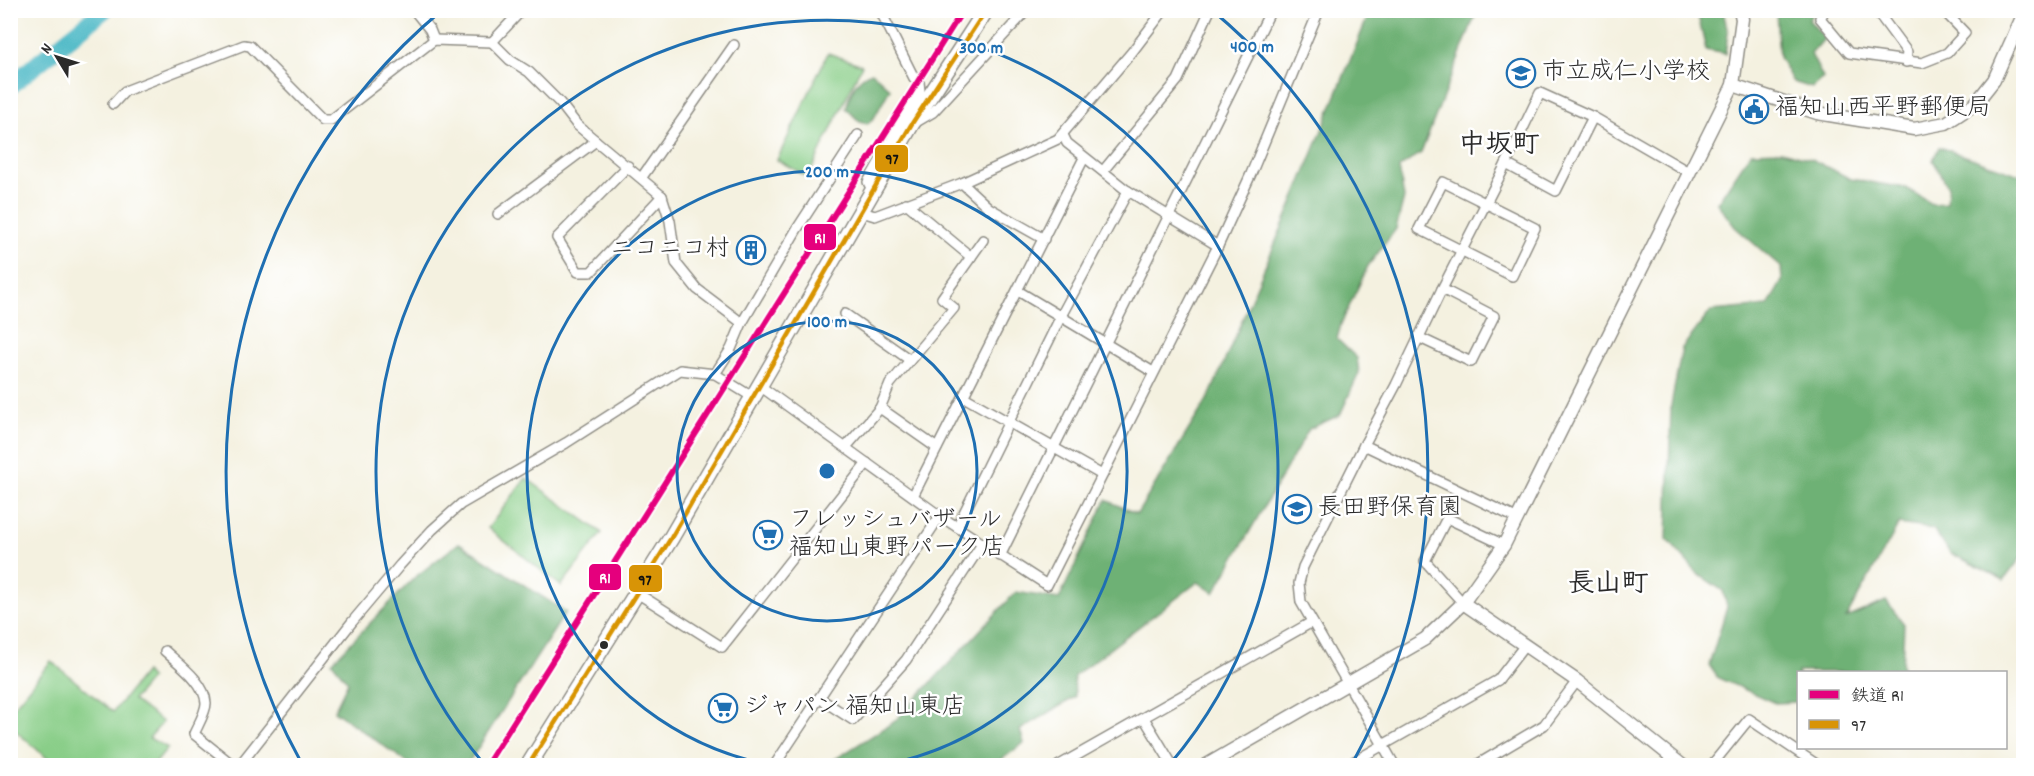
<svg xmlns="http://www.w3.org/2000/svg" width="2034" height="776" viewBox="0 0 2034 776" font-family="Dekko,'Klee One',sans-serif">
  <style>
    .green { fill: #89ce88; stroke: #5a7c5a; stroke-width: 1.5 }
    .forest { fill: #6eb174; stroke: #4c6e50; stroke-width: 1.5 }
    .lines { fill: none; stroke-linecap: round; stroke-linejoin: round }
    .river { stroke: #4ab7c5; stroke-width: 18 }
    .minor-casing { stroke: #908e86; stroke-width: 12 }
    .tertiary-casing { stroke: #908e86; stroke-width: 15 }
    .primary-casing { stroke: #908e86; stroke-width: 18 }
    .minor { stroke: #fff; stroke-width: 9 }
    .tertiary { stroke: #fff; stroke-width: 12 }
    .primary { stroke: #fff; stroke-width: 15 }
    .bus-1-casing { stroke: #fff; stroke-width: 9 }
    .bus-1 { stroke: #d89406; stroke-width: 4.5 }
    .rail-1-casing { stroke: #fff; stroke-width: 10 }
    .rail-1 { stroke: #e5007d; stroke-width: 6 }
    .ring { fill: none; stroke: #1f6fb2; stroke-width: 3 }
    .bus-dot { fill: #2b2b2b; stroke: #fff; stroke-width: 2 }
    .labels { text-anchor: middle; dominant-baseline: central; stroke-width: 5; stroke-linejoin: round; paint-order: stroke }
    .poi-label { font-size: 24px; fill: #2b2b2b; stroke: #fff; text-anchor: start }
    .quarter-label { font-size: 27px; font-weight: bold; fill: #2b2b2b; stroke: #fff }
    .centre { fill: #1f6fb2; stroke: #fff; stroke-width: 3 }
    .ring-label { font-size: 18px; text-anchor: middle; font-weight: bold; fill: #1f6fb2; stroke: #fff; stroke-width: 5; stroke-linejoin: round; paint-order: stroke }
    .line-badge { stroke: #fff; stroke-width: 2 }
    .badge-label { font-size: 16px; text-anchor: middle; font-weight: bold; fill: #fff }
    .pale-badge-label { font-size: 16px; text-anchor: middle; font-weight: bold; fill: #111 }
  </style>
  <rect width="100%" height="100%" fill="#fff"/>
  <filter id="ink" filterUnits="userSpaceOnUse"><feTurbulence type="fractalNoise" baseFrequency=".0167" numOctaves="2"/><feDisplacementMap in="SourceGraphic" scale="12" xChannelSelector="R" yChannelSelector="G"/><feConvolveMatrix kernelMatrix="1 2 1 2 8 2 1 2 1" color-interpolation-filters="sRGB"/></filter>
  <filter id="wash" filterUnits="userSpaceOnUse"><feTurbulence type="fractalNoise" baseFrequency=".008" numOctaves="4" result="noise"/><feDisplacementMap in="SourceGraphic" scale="24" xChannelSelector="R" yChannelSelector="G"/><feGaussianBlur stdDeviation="1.35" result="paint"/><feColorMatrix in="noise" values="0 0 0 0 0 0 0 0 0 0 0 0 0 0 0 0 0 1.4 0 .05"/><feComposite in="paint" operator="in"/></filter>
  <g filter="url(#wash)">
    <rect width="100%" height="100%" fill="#f4f1e0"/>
    <!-- green -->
    <g class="green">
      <polygon points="828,53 862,65 808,177 777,160"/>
      <polygon points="526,478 602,533 561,586 488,528"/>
      <polygon points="51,661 113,712 145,672 151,679 133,700 163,722 149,738 168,748 154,765 55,765 11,727 11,710"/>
    </g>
    <!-- forest -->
    <g class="forest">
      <polygon points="1370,11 1477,11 1421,153 1399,168 1404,198 1396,229 1368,266 1341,324 1337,339 1357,358 1359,373 1340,415 1309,429 1214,593 1198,582 1074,676 1075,697 1020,730 1024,743 994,765 826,765 894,722 1016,592 1059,599 1106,500 1137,514 1210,395 1297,192"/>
      <polygon points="1697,11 1723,11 1728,32 1725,54 1706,50"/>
      <polygon points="1776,11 1813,11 1809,20 1825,38 1811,54 1823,78 1812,88 1793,82 1779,57"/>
      <path d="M 872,72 L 890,89 L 874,118 L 867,124 L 858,120 L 846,108 C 850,94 856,76 872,72 Z"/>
      <polygon points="1939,147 2023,176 2023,555 2004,580 1950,553 1933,529 1899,524 1846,618 1886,601 1904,624 1902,669 1898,672 1798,672 1798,702 1775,703 1718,678 1709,665 1727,607 1723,591 1698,574 1667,539 1671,405 1682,348 1711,311 1768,306 1782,281 1781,267 1735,227 1717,203 1751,152 1782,151 1811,159 1851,179 1906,188 1932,204 1947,203 1948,187 1933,160"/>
      <polygon points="459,543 566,612 467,765 411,765 334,711 348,682 332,662 414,578"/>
    </g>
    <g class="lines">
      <!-- river -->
      <polyline class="river" points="10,86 104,10"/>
    </g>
  </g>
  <g filter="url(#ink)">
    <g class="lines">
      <!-- minor casing -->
      <g class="minor-casing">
        <g id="minor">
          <polyline points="414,10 430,30 434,40"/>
          <polyline points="1825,10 1820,18 1849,53 1922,63 1947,53 1965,33 1943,10"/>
          <polyline points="1876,10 1907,52 1906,62"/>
          <polyline points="492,42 510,60 529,72 560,103 577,125 662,196 670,221 676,263 697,289 742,323 731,349 715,374"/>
          <polyline points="113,104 125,91 244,45 250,46 323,120 331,120 434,40 492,42 522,10"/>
          <polyline points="916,122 933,112 1027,10"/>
          <polyline points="1063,135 1067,143 1125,189 1218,246"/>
          <polyline points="1506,164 1556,191 1593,117"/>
          <polyline points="628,166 557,238 578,272 591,272 662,196"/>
          <polyline points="1103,171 1178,80 1210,10"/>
          <polyline points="642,177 734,45"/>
          <polygon points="1443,182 1535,228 1512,276 1419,229"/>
          <polyline points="962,183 989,208 1044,239"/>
          <polyline points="873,192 868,182 920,91 919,82 914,78 880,10"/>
          <polyline points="906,203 971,257"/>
          <polyline points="862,212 875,216 962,183 1058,139 1132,52 1164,10"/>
          <polyline points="498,214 596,141"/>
          <polyline points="1018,291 1153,372"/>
          <polyline points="845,314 910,360"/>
          <polyline points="742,323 797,229 858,135"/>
          <polyline points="1418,337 1471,362 1494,316 1442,289"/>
          <polyline points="760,386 940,516 1047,585 1218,246 1251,174 1319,10"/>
          <polyline points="964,397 1102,475"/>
          <polyline points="880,408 890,384 954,308 942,298 983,240"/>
          <polyline points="1364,445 1518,519"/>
          <polyline points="846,447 880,408 937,448"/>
          <polyline points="913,496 1084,158"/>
          <polyline points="957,527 1061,316 1128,191"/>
          <polyline points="1000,556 1271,10"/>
          <polyline points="637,593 722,647 867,463"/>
          <polyline points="1463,603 1425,561 1447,518 1504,545"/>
          <path d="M 165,651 C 179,664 205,682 206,703 C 206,712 198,725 194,734 L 234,766"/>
          <polyline points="819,698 853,720 906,660 982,544"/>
          <polyline points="1144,718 1173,766"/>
          <polyline points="239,766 352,622 400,565 432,530 461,504 566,443 680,370 715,374 754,398"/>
          <polyline points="774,766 940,516"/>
          <polyline points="1058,766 1312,622"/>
          <polyline points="1346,766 1498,680 1525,645"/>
          <polyline points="1395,766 1301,602 1299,583 1303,567 1364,445 1396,385 1442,289 1506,164 1540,93 1593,117 1690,173"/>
          <polyline points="1475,766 1544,725 1577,681"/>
          <polyline points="1711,766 1749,719 1819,766"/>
        </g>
      </g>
      <!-- tertiary casing -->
      <g class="tertiary-casing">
        <g id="tertiary">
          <polyline points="1733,85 1817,113 1914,129 1946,123 1975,104 1994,80 2024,13"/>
          <polyline points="1463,603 1577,681 1683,766"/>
          <polyline points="1205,766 1425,639 1463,603 1504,545 1733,85 1742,19 1740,10"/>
        </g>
      </g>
      <!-- primary casing -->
      <g class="primary-casing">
        <polyline id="primary" points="528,766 671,538 911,125 986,10"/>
      </g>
      <!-- minor -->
      <use href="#minor" class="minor"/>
      <!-- tertiary -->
      <use href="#tertiary" class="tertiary"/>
      <!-- primary -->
      <use href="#primary" class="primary"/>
      <!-- bus-1 casing -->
      <g class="bus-1-casing">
        <polyline id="bus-1" points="528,766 671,538 911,125 986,10"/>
      </g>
      <!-- bus-1 -->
      <use href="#bus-1" class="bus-1"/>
      <!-- rail-1 casing -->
      <g class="rail-1-casing">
        <polyline id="rail-1" points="486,766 963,10"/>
      </g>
      <!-- rail-1 -->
      <use href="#rail-1" class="rail-1"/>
    </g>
  </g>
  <!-- distance rings -->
  <g class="ring">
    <circle cx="827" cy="471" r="150"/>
    <path d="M770 765A300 300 0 1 1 884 765"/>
    <path d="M484 764A451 451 0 1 1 1170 764"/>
    <path d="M301 762A601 601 0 0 1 441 11M1213 11A601 601 0 0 1 1353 762"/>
  </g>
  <!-- icons -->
  <defs>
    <g id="school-ring" transform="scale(1.5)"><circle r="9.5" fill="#fff" stroke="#1f6fb2" stroke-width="1.5"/><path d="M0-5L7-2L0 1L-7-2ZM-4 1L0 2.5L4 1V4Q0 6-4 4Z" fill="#1f6fb2"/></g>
    <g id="civic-ring" transform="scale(1.5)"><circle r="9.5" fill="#fff" stroke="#1f6fb2" stroke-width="1.5"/><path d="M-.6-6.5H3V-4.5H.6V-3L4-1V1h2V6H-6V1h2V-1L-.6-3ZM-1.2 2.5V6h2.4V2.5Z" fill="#1f6fb2"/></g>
    <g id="building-ring" transform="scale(1.5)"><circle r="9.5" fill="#fff" stroke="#1f6fb2" stroke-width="1.5"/><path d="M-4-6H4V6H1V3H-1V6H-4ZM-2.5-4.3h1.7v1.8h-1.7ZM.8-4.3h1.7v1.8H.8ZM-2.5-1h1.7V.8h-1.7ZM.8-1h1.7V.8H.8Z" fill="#1f6fb2"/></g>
    <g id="supermarket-ring" transform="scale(1.5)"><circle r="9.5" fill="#fff" stroke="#1f6fb2" stroke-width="1.5"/><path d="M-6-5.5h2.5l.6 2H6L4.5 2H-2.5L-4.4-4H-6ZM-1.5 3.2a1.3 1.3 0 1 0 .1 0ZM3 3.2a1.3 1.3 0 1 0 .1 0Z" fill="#1f6fb2"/></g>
  </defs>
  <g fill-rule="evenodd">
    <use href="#school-ring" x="1521" y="73"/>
    <use href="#civic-ring" x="1754" y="109"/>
    <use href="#building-ring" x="751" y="250"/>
    <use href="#school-ring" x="1297" y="509"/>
    <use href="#supermarket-ring" x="768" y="535"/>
    <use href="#supermarket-ring" x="723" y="708"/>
  </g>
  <!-- markers -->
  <circle class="bus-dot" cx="604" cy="645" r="5"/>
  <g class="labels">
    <!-- poi labels -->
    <g class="poi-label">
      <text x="1542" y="73">市立成仁小学校</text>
      <text x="1775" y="109">福知山西平野郵便局</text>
      <text x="730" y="250" text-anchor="end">ニコニコ村</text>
      <text x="1318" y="509">長田野保育園</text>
      <text x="789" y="521">フレッシュバザール<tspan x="789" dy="28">福知山東野パーク店</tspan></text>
      <text x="744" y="708">ジャパン 福知山東店</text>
    </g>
    <!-- quarter labels -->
    <g class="quarter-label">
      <text x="1499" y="146">中坂町</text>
      <text x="1608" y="585">長山町</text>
    </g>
  </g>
  <circle cx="827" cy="471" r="9" class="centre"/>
  <g class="ring-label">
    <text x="1252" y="52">400 m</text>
    <text x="981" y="53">300 m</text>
    <text x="827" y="177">200 m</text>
    <text x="827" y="327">100 m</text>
  </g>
  <g class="line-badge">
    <rect x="874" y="144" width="35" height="29" rx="6" fill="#d89406"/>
    <rect x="803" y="223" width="34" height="28" rx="6" fill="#e5007d"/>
    <rect x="588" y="563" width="34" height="28" rx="6" fill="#e5007d"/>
    <rect x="628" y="564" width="35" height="29" rx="6" fill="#d89406"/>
  </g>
  <g class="badge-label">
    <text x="820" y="243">R1</text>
    <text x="605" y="583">R1</text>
  </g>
  <g class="pale-badge-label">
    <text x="892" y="164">97</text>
    <text x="645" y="585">97</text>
  </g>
  <!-- margin -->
  <rect width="2034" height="776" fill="none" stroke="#fff" stroke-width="36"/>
  <!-- legend -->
  <rect x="1797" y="671" width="210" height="78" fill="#ffffff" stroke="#aaaaaa" stroke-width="1.5"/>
  <rect x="1809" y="690" width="30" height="9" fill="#e5007d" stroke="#aaaaaa" stroke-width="1.5"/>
  <text x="1851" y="701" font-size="18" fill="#2b2b2b">鉄道 R1</text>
  <rect x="1809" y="720" width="30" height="9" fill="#d89406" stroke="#aaaaaa" stroke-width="1.5"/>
  <text x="1851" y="731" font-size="18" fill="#2b2b2b">97</text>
  <!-- north arrow -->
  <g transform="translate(57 57) rotate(308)" stroke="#ffffff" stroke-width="4.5" paint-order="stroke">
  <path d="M0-4.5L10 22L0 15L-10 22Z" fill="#2b2b2b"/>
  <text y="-9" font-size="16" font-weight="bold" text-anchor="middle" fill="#2b2b2b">N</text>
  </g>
</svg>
